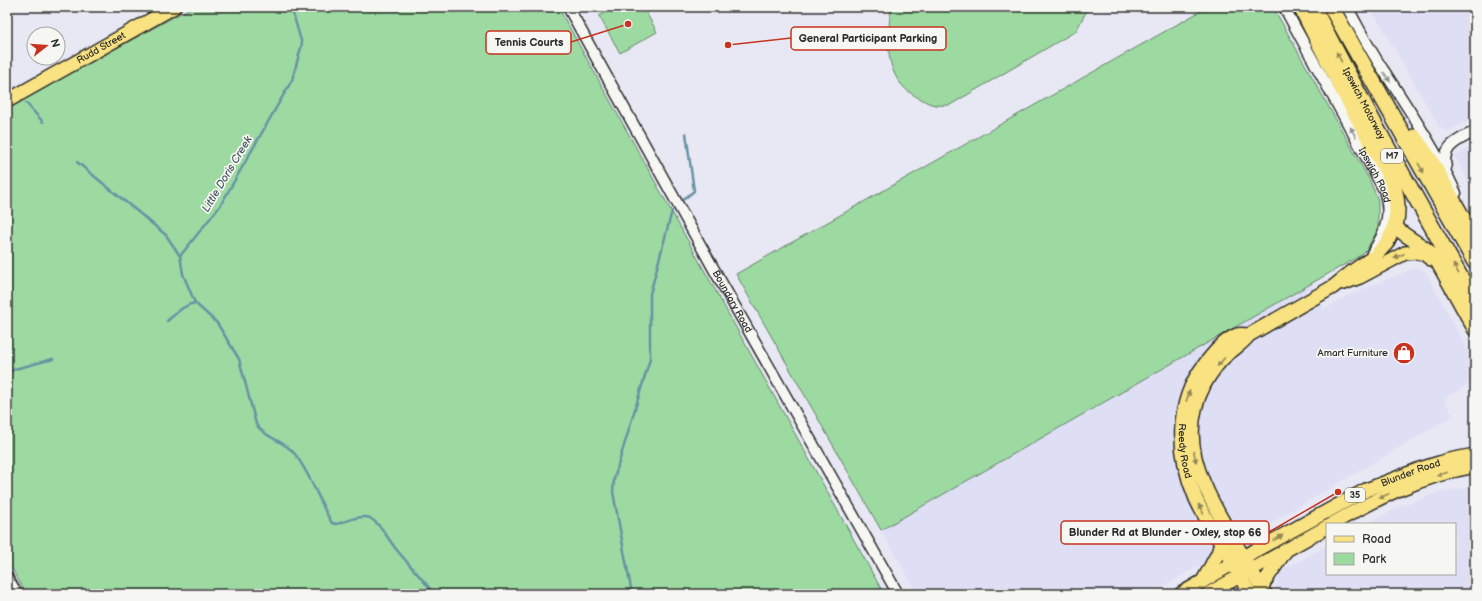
<svg xmlns="http://www.w3.org/2000/svg" width="1482" height="601" viewBox="0 0 1482 601" font-family="'Balsamiq Sans',sans-serif">
  <style>
    .built { fill: #dedef5 }
    .green { fill: #9cdaa2; stroke: #648266 }
    .lines { fill: none; stroke-linecap: round; stroke-linejoin: round }
    .stream { stroke: #6892a3; stroke-width: 2.5 }
    .minor-casing { stroke: #2b2b2b; stroke-width: 13 }
    .major-casing { stroke: #2b2b2b; stroke-width: 16 }
    .highway-casing { stroke: #2b2b2b; stroke-width: 18 }
    .minor { stroke: #f6f6f2; stroke-width: 10 }
    .major { stroke: #f8e281; stroke-width: 13 }
    .highway { stroke: #f8e281; stroke-width: 15 }
    .oneway { fill: #928656 }
    .oneway2 { fill: #90908e }
    .labels { text-anchor: middle; dominant-baseline: central; stroke-width: 3.5; stroke-linejoin: round; paint-order: stroke }
    .shield { fill: #f6f6f2; stroke: #686867; stroke-width: 1 }
    .shield-label { font-size: 9px; font-weight: bold; fill: #2b2b2b }
    .street-label { font-size: 10px; fill: #2b2b2b; stroke: #f6f6f2 }
    .poi-label { font-size: 10px; fill: #2b2b2b; stroke: #f6f6f2; text-anchor: end }
    .water-label { font-size: 11px; font-style: italic; fill: #44565d; stroke: #f6f6f2 }
    .leader { fill: none; stroke: #c8321e; stroke-width: 1.5 }
    .callout-dot { fill: #c8321e; stroke: #f6f6f2; stroke-width: 1.5 }
    .callout { fill: #f6f6f2; stroke: #c8321e; stroke-width: 1.5 }
    .callout-label { font-size: 11px; text-anchor: middle; font-weight: bold; fill: #2b2b2b }
  </style>
  <rect width="100%" height="100%" fill="#e8e8f4"/>
  <filter id="ink" filterUnits="userSpaceOnUse"><feTurbulence type="fractalNoise" baseFrequency=".025" numOctaves="2"/><feDisplacementMap in="SourceGraphic" scale="8" xChannelSelector="R" yChannelSelector="G"/><feConvolveMatrix kernelMatrix="1 2 1 2 8 2 1 2 1" color-interpolation-filters="sRGB"/></filter>
  <g filter="url(#ink)">
    <!-- built -->
    <g class="built">
      <polygon points="1370,7 1475,7 1475,117 1452,129 1446,131 1439,126"/>
      <polygon points="1475,145 1475,194 1455,156"/>
      <polygon points="1417,267 1425,271 1475,363 1475,380 1444,399 1453,416 1150,594 918,594 881,530 1311,283 1324,309 1349,295"/>
      <polygon points="1475,486 1475,594 1274,594 1280,571 1327,546 1327,574 1455,574 1455,524 1367,524 1403,505 1440,492"/>
    </g>
    <!-- green -->
    <g class="green">
      <polygon points="192,7 558,7 884,594 26,594 7,560 7,108"/>
      <polygon points="616,7 643,7 657,32 620,53 599,16"/>
      <path d="M 892,7 L 1086,7 L 1086,12 L 1076,31 L 950,105 C 944,105 937,106 931,104 C 927,103 922,99 917,97 C 883,79 887,41 891,8 Z"/>
      <polygon points="1208,7 1273,7 1369,179 1378,200 1378,229 1367,249 1361,255 881,530 736,274"/>
    </g>
    <g class="lines">
      <!-- stream -->
      <g class="stream">
        <path d="M 291,7 L 302,44 L 292,80 L 220,206 L 180,256 L 183,274 L 195,303 L 217,323 L 239,359 L 256,424 C 264,438 284,440 294,453 C 311,474 318,500 332,523 L 336,524 C 345,522 361,514 370,518 C 381,524 388,539 396,549 C 408,564 422,578 434,594"/>
        <polyline points="7,82 9,85"/>
        <polyline points="26,103 43,122"/>
        <polyline points="77,162 166,235 180,256"/>
        <polyline points="684,199 694,191 686,133"/>
        <path d="M 167,321 C 176,314 183,305 195,303"/>
        <polyline points="7,374 15,369 53,359"/>
        <polyline points="632,594 613,492 614,479 650,359 650,294 672,211"/>
      </g>
      <!-- minor casing -->
      <g class="minor-casing">
        <g id="minor">
          <path id="s1" d="M 568,7 L 716,273 L 898,594"/>
          <path id="s2" d="M 1284,7 L 1384,190 C 1392,213 1386,233 1372,253"/>
          <path d="M 1347,7 C 1359,28 1370,51 1384,71 C 1410,111 1436,150 1456,193"/>
          <path d="M 1446,168 C 1441,145 1458,141 1475,131"/>
          <polyline points="7,577 17,594"/>
        </g>
      </g>
      <!-- major casing -->
      <g class="major-casing">
        <g id="major">
          <path id="s3" d="M 7,101 L 174,7"/>
          <polyline points="1344,283 1360,277 1405,253 1417,252 1424,254 1431,259"/>
          <path id="s4" d="M 1249,335 C 1245,335 1240,334 1237,335 C 1224,340 1213,354 1205,364 C 1174,403 1177,455 1196,499 C 1204,517 1216,534 1226,552 C 1234,566 1242,580 1250,594"/>
          <path d="M 1332,524 C 1377,498 1423,475 1475,466"/>
          <polyline points="1203,581 1218,553 1221,543"/>
          <polyline points="1261,587 1286,550"/>
          <path id="s5" d="M 1181,594 L 1256,550 L 1366,490 L 1420,469 L 1449,460 L 1475,455"/>
          <polyline points="1208,594 1327,527"/>
          <path d="M 1265,594 C 1252,571 1238,548 1225,525 C 1199,480 1178,436 1204,385 C 1210,374 1219,361 1229,353 C 1236,347 1243,343 1249,335 L 1333,287 L 1354,270 L 1376,255 L 1387,243 L 1395,226 C 1406,239 1423,243 1434,256 L 1475,330"/>
        </g>
      </g>
      <!-- highway casing -->
      <g class="highway-casing">
        <g id="highway">
          <path d="M 1301,7 L 1344,92 L 1390,177 C 1397,193 1399,209 1395,226"/>
          <path id="s6" d="M 1313,7 L 1377,129 L 1475,303"/>
          <polyline points="1331,7 1475,262"/>
          <polyline points="1414,137 1429,158 1475,240"/>
        </g>
      </g>
      <!-- minor -->
      <use href="#minor" class="minor"/>
      <!-- major -->
      <use href="#major" class="major"/>
      <!-- highway -->
      <use href="#highway" class="highway"/>
    </g>
    <!-- one-way arrows -->
    <defs><path id="oneway-solid" d="M-6-.8H1V-3.2L6.5 0L1 3.2V.8H-6Z"/></defs>
    <g class="oneway">
      <use href="#oneway-solid" transform="translate(1339 57) rotate(-118)"/>
      <use href="#oneway-solid" transform="translate(1421 168) rotate(60)"/>
      <use href="#oneway-solid" transform="translate(1399 256) rotate(155)"/>
      <use href="#oneway-solid" transform="translate(1456 269) rotate(-119)"/>
      <use href="#oneway-solid" transform="translate(1221 362) rotate(131)"/>
      <use href="#oneway-solid" transform="translate(1188 396) rotate(-71)"/>
      <use href="#oneway-solid" transform="translate(1195 457) rotate(78)"/>
      <use href="#oneway-solid" transform="translate(1442 474) rotate(164)"/>
      <use href="#oneway-solid" transform="translate(1384 496) rotate(154)"/>
      <use href="#oneway-solid" transform="translate(1201 509) rotate(-118)"/>
      <use href="#oneway-solid" transform="translate(1278 538) rotate(-29)"/>
    </g>
    <g class="oneway2">
      <use href="#oneway-solid" transform="translate(1387 77) rotate(56)"/>
      <use href="#oneway-solid" transform="translate(1353 132) rotate(-119)"/>
    </g>
  </g>
  <!-- icons -->
  <defs>
    <g id="shop-disc" transform="scale(1.15)"><circle r="9.5" fill="#c8321e" stroke="#f6f6f2"/><path d="M-5-2.5h2.3a2.7 3.5 0 0 1 5.4 0H5L5.5 6h-11ZM-1.5-2.5h3a1.5 2.3 0 0 0-3 0Z" fill="#fff"/></g>
  </defs>
  <g fill-rule="evenodd">
    <use href="#shop-disc" x="1404" y="353"/>
  </g>
  <g class="labels">
    <!-- shield labels -->
    <g class="shield">
      <rect x="1381" y="149" width="22" height="14" rx="3"/>
      <rect x="1345" y="488" width="20" height="14" rx="3"/>
    </g>
    <g class="shield-label">
      <text x="1392" y="156">M7</text>
      <text x="1355" y="495">35</text>
    </g>
    <!-- street labels -->
    <g class="street-label">
      <text stroke="none"><textPath href="#s3" startOffset="108">Rudd Street</textPath></text>
      <text stroke="none"><textPath href="#s6" startOffset="109">Ipswich Motorway</textPath></text>
      <text stroke="none"><textPath href="#s2" startOffset="191">Ipswich Road</textPath></text>
      <text stroke="none"><textPath href="#s1" startOffset="337">Boundary Road</textPath></text>
      <text stroke="none"><textPath href="#s4" startOffset="148">Reedy Road</textPath></text>
      <text stroke="none"><textPath href="#s5" startOffset="260">Blunder Road</textPath></text>
    </g>
    <!-- poi labels -->
    <g class="poi-label">
      <text x="1388" y="353">Amart Furniture</text>
    </g>
    <!-- water labels -->
    <g class="water-label">
      <text transform="translate(227 174) rotate(-59)">Little Doris Creek</text>
    </g>
  </g>
  <!-- callouts -->
  <path class="leader" d="M728 45L791 38M628 24L571 42M1338 492L1269 532"/>
  <g class="callout-dot">
    <circle cx="728" cy="45" r="4"/>
    <circle cx="628" cy="24" r="4"/>
    <circle cx="1338" cy="492" r="4"/>
  </g>
  <g class="callout">
    <rect x="791" y="27" width="155" height="23" rx="4"/>
    <rect x="486" y="31" width="85" height="23" rx="4"/>
    <rect x="1061" y="521" width="208" height="23" rx="4"/>
  </g>
  <g class="callout-label">
    <text x="868" y="42">General Participant Parking</text>
    <text x="529" y="46">Tennis Courts</text>
    <text x="1165" y="536">Blunder Rd at Blunder - Oxley, stop 66</text>
  </g>
  <!-- margin -->
  <rect width="1482" height="601" fill="none" stroke="#f6f6f2" stroke-width="24"/>
  <rect x="12" y="12" width="1458" height="577" fill="none" stroke="#2b2b2b" stroke-width="1.5" filter="url(#ink)"/>
  <!-- legend -->
  <rect x="1326" y="523" width="130" height="52" fill="#f6f6f2" stroke="#a5a5a2"/>
  <rect x="1334" y="536" width="20" height="6" fill="#f8e281" stroke="#a5a5a2"/>
  <text x="1362" y="543" font-size="12" fill="#2b2b2b">Road</text>
  <rect x="1334" y="553" width="20" height="12" fill="#9cdaa2" stroke="#a5a5a2"/>
  <text x="1362" y="563" font-size="12" fill="#2b2b2b">Park</text>
  <!-- north arrow -->
  <g transform="translate(46 46) rotate(73)"><circle r="19" fill="#f6f6f2" stroke="#a5a5a2"/>
  <path d="M0-3L7 15L0 10L-7 15Z" fill="#c8321e"/>
  <text y="-6" font-size="11" font-weight="bold" text-anchor="middle" fill="#2b2b2b">N</text>
  </g>
</svg>
